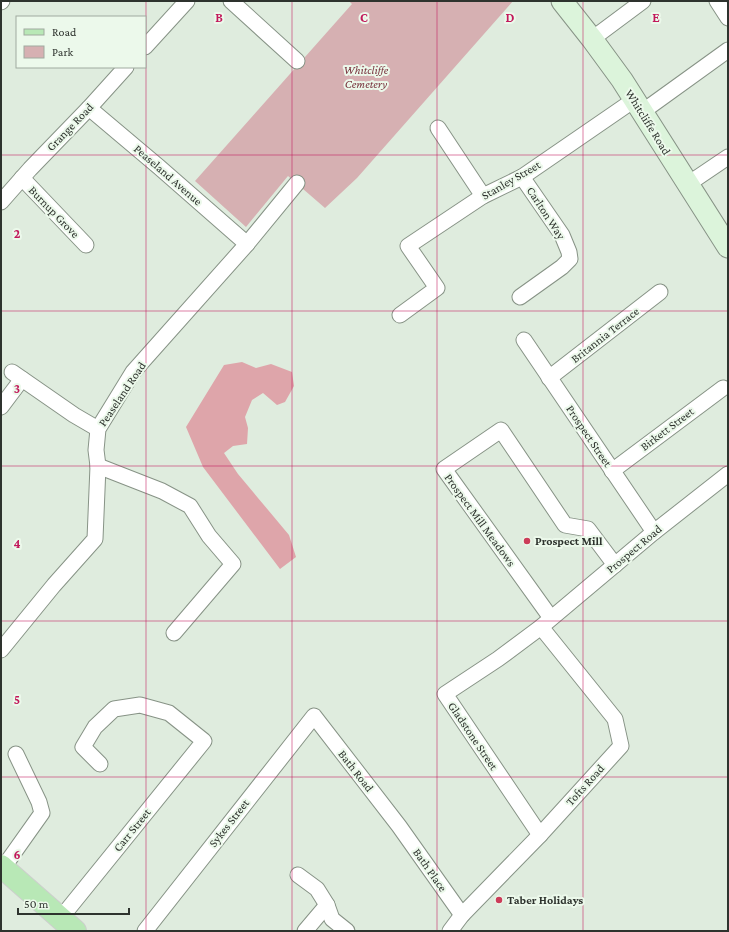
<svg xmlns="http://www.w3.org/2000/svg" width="729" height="932" viewBox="0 0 729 932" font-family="'Crimson Pro',serif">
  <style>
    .green { fill: #d6b0b2 }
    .forest { fill: #dea5aa }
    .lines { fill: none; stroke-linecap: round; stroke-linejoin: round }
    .street-casing { stroke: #879386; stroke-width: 17 }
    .secondary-casing { stroke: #879386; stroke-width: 23 }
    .primary-casing { stroke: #cdcecd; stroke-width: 24 }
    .street { stroke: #fff; stroke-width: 15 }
    .secondary { stroke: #dcf4db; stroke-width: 21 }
    .primary { stroke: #b8e8b6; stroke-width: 22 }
    .grid { fill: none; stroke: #c2185b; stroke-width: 1; stroke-opacity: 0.55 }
    .poi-dot { fill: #cc3c59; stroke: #ecf9eb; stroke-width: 1.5 }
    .labels { text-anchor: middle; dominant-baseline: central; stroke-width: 4; stroke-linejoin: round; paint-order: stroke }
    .park-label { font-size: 12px; font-style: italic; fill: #79333e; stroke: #ecf9eb }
    .street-label { font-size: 12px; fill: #2e332e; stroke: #ecf9eb }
    .poi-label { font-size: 12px; font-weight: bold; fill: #2e332e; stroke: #ecf9eb; text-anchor: start }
    .grid-label { font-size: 13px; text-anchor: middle; font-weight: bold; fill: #c2185b; stroke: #ecf9eb; stroke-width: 4; stroke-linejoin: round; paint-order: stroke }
  </style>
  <rect width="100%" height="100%" fill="#dfecde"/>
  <!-- green -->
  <polygon class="green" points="349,1 513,1 357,178 325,208 288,176 246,227 195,181 352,4"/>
  <!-- forest -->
  <polygon class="forest" points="242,362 256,368 271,364 292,372 294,386 285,402 277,405 263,393 252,400 245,417 248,428 247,444 233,446 224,453 238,474 289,535 296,557 280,569 203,467 186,427 224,365"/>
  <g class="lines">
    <!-- street casing -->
    <g class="street-casing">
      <g id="street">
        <polyline points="231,1 297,61"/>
        <polyline points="717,1 728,18"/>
        <polyline points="1,2 2,1"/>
        <polyline points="592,39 643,1"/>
        <polyline points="145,47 187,1"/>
        <polyline points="89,108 159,167 247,244"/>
        <polyline points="642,112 728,50"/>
        <polyline points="438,128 483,196"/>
        <polyline points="22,178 86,245"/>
        <polyline points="688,184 728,157"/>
        <polyline points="1,202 30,169 89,108 126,67"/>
        <polyline points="520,297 562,267 570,259 569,252 562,235 522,177"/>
        <polyline points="400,315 437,288 408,246 483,196 522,177 634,100"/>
        <polyline points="524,340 654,532"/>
        <polyline points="12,372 74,415 98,429"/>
        <polyline points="549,378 660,292"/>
        <polyline points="1,407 22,379"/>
        <polyline points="98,466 162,491 190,506 209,536 233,564 174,633"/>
        <polyline points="612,471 723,388"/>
        <polyline points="551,618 444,469 501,430 565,525 588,529 615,565"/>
        <polyline points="1,650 54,585 95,539 98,466 96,450 98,429 133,372 247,244 297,183"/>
        <polyline points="540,835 445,694 498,659 541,627 654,532 728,474"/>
        <polyline points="3,868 42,813 39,802 16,754"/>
        <polyline points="298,875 317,889 327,905 332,919 347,931"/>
        <polyline points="60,919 204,741 169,713 140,705 114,709 95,727 83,747 100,764"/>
        <polyline points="145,931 314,716 399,826 462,915"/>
        <polyline points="305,931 327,905"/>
        <polyline points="450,931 462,915 540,835 621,746 615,719 541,627"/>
      </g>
    </g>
    <!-- secondary casing -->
    <g class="secondary-casing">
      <polyline id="secondary" points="562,1 592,39 622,80 728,247"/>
    </g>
    <!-- primary casing -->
    <g class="primary-casing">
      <polyline id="primary" points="1,866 75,931"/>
    </g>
    <!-- street -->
    <use href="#street" class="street"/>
    <!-- secondary -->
    <use href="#secondary" class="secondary"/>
    <!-- primary -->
    <use href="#primary" class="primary"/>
  </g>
  <!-- grid -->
  <path class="grid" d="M 146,1 L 146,931M 292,1 L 292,931M 437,1 L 437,931M 583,1 L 583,931M 1,155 L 728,155M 1,311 L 728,311M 1,466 L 728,466M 1,621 L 728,621M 1,777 L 728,777"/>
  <!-- markers -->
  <g class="poi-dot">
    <circle cx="527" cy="541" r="4"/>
    <circle cx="499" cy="900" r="4"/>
  </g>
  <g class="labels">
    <!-- park labels -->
    <g class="park-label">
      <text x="366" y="70">Whitcliffe<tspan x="366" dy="14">Cemetery</tspan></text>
    </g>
    <!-- street labels -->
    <g class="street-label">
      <text transform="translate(648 122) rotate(58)">Whitcliffe Road</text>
      <text transform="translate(70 127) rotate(-46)">Grange Road</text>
      <text transform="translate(168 175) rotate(41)">Peaseland Avenue</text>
      <text transform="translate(511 180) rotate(-30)">Stanley Street</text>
      <text transform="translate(54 212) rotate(46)">Burnup Grove</text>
      <text transform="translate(546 213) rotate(57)">Carlton Way</text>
      <text transform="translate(605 335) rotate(-38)">Britannia Terrace</text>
      <text transform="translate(122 394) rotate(-56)">Peaseland Road</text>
      <text transform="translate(667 429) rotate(-37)">Birkett Street</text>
      <text transform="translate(589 436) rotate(56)">Prospect Street</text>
      <text transform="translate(480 520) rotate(54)">Prospect Mill Meadows</text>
      <text transform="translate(634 549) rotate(-40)">Prospect Road</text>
      <text transform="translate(473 736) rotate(56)">Gladstone Street</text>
      <text transform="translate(356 771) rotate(52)">Bath Road</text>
      <text transform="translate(585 785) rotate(-48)">Tofts Road</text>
      <text transform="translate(229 823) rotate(-52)">Sykes Street</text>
      <text transform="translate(132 830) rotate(-51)">Carr Street</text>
      <text transform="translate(430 870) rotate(55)">Bath Place</text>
    </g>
    <!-- poi labels -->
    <g class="poi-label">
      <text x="535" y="541">Prospect Mill</text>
      <text x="507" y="900">Taber Holidays</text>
    </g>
  </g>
  <g class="grid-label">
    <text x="219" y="22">B</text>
    <text x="364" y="22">C</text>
    <text x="510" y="22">D</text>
    <text x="656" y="22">E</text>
    <text x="17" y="238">2</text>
    <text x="17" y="393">3</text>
    <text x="17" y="548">4</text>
    <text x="17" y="704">5</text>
    <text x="17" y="859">6</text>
  </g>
  <!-- border -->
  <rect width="729" height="932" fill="none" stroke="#2e332e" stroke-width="4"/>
  <!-- legend -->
  <rect x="16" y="16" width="130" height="52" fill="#ecf9eb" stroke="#a0aa9f"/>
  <rect x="24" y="29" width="20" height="6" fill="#b8e8b6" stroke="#a0aa9f"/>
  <text x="52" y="36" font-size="12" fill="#2e332e">Road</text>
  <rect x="24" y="46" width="20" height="12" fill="#d6b0b2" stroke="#a0aa9f"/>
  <text x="52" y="56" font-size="12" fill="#2e332e">Park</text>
  <!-- scale -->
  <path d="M18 908v6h111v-6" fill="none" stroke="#2e332e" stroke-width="2"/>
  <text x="24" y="908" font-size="12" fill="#2e332e" stroke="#ecf9eb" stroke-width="3" paint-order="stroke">50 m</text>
</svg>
